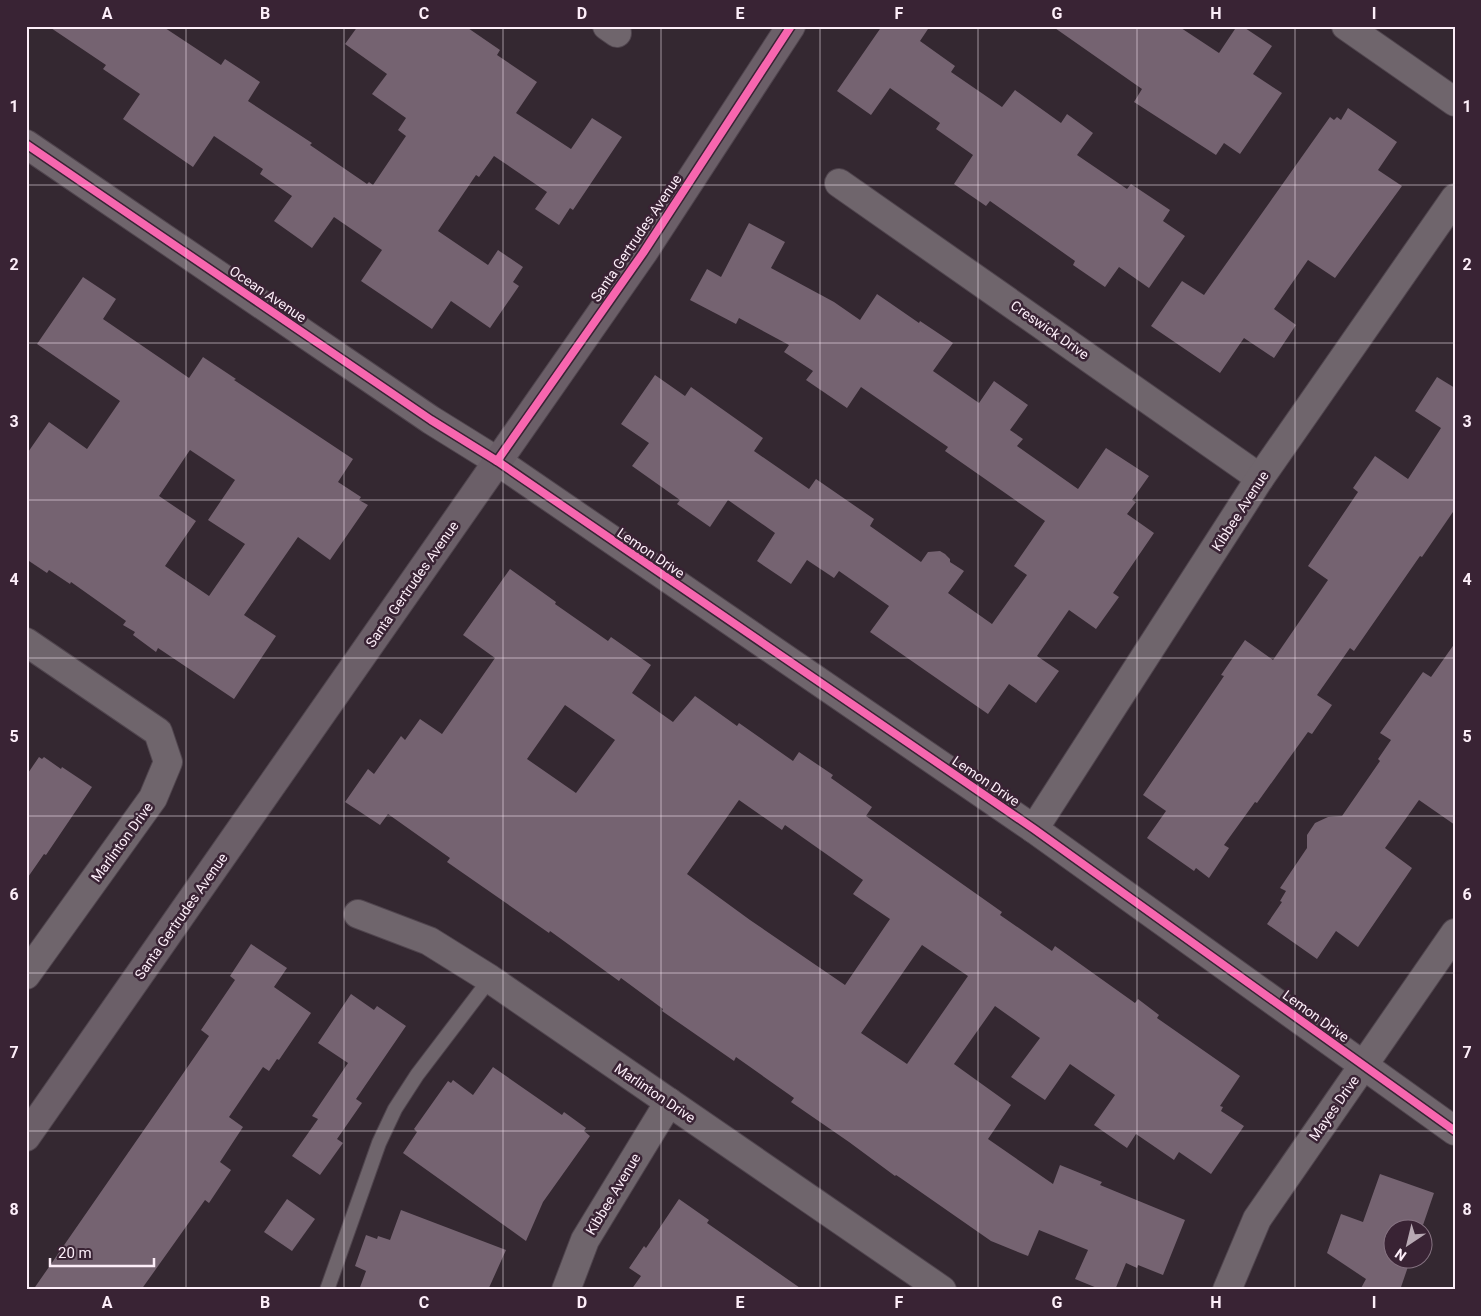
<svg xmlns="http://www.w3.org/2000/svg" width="1481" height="1316" viewBox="0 0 1481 1316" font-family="Roboto,sans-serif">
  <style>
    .building { fill: #756371; fill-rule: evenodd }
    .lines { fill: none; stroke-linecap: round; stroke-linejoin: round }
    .service-casing { stroke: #50454e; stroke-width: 16 }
    .minor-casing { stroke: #50454e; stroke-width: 30 }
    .secondary-casing { stroke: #50454e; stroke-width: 30 }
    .service { stroke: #6f656c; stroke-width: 14 }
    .minor { stroke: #6f656c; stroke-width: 28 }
    .secondary { stroke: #6b5f68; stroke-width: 28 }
    .cycleway-casing { stroke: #392334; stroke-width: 11 }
    .cycleway { stroke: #f766af; stroke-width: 8 }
    .grid { fill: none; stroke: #fdeef9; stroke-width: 1; stroke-opacity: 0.55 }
    .labels { text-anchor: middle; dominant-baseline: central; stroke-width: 5; stroke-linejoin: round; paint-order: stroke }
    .street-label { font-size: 14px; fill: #fdeef9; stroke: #392334 }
    .neatline { fill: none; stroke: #fdeef9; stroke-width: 2 }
    .grid-label { font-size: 16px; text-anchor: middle; font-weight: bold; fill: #fdeef9 }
  </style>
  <rect width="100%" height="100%" fill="#342831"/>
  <!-- building -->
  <g class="building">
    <polygon points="48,26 162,26 221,65 225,59 260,82 248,101 312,143 310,145 367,184 369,182 373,185 406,136 398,130 406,118 372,94 387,74 345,44 358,26 465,26 500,50 497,55 537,82 516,113 571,149 592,118 622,137 573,210 570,208 559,225 535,209 547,192 494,156 479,177 476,175 438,231 488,265 498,250 523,267 513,282 519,286 490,328 451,301 432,329 361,281 382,250 334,217 312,248 274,221 292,196 260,174 263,169 214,136 193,167 123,119 140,94 103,69 106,65"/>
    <polygon points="882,26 930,26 920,41 955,66 951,72 1002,107 1015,90 1061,123 1067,114 1093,133 1077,155 1127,189 1131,184 1170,210 1163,221 1185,236 1149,288 1119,267 1105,287 1073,265 1075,261 990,201 986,206 954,184 973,155 936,129 940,123 890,88 871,115 837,91"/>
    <polygon points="1052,26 1178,26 1219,53 1237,26 1242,26 1272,46 1253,74 1282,93 1240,154 1224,143 1216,155 1134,102 1142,89"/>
    <polygon points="1348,108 1397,142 1378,170 1402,186 1335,278 1308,260 1274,309 1296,325 1274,358 1244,338 1220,373 1151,326 1182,281 1204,295 1330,117 1334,120 1337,117 1341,120"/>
    <polygon points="749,223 785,242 771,268 834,302 860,320 877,294 919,323 920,321 953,343 933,371 979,403 994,381 1028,405 1010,430 1023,439 1017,446 1078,489 1106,448 1149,476 1132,500 1136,502 1127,514 1154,533 1113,593 1119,597 1096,629 1069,610 1037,656 1059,671 1036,703 1009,684 988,714 870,632 889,606 839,571 834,578 807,560 791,584 757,561 775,533 728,500 710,527 677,504 680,500 632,466 649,443 621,424 655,375 685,396 691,387 763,438 754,451 809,489 816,479 874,519 870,526 921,562 928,552 940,551 945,554 950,559 950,562 964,571 948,593 992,624 1027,575 1014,566 1045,521 945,451 948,447 861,387 847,408 806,380 813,371 784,352 789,345 739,318 736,324 690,300 707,269 721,277"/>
    <path d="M 83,277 L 116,299 L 103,319 L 166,362 L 189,378 L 203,357 L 236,379 L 234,380 L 353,459 L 338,482 L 361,497 L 359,500 L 368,505 L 330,560 L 298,537 L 244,615 L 276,636 L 234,699 L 164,652 L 158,648 L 156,652 L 133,635 L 135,632 L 123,625 L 126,621 L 71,582 L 70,584 L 49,570 L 47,573 L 26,559 L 26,455 L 49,422 L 87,449 L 120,401 L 37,344 ZM 190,450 L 235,480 L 208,520 L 245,544 L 209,596 L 165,566 L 196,521 L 159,496 Z"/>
    <polygon points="1437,377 1455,388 1455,509 1422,557 1420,556 1354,651 1350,648 1317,695 1332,705 1312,734 1308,732 1257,803 1255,802 1224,845 1229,848 1209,878 1196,868 1194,871 1147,838 1166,811 1143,795 1224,676 1221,675 1245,640 1273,660 1328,580 1308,566 1358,492 1353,488 1375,456 1408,479 1441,428 1415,411"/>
    <path d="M 510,569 L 556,602 L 555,604 L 608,641 L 611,637 L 651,665 L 632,693 L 673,722 L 695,696 L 737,726 L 739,723 L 793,761 L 799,752 L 833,775 L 831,778 L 872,807 L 866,816 L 1002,912 L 1000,915 L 1052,951 L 1055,946 L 1135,1003 L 1138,999 L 1159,1015 L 1157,1018 L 1240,1076 L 1220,1106 L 1223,1107 L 1221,1111 L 1244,1126 L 1211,1174 L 1179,1152 L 1174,1160 L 1136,1134 L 1127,1148 L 1094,1125 L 1115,1095 L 1070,1064 L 1045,1100 L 1011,1077 L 1040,1038 L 995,1006 L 954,1064 L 1011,1105 L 988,1139 L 1053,1184 L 1060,1165 L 1102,1182 L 1100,1185 L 1185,1220 L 1163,1275 L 1138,1265 L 1137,1268 L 1126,1263 L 1115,1290 L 1102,1290 L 1075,1279 L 1088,1250 L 1039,1230 L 1028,1256 L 991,1241 L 902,1179 L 896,1175 L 895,1176 L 849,1142 L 791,1102 L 794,1098 L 736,1057 L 734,1061 L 662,1011 L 663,1009 L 621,978 L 619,981 L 550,931 L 549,933 L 447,862 L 450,858 L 388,814 L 380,825 L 345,802 L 368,769 L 374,774 L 401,736 L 405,740 L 420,719 L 442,734 L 495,658 L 463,635 ZM 565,705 L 615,740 L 576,793 L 527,759 ZM 739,800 L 782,830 L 785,825 L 863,880 L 853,894 L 890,919 L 845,985 L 750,920 L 687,874 ZM 922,945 L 968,976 L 907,1064 L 861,1033 Z"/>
    <polygon points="1455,643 1455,825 1419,800 1385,848 1412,868 1358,947 1336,931 1317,959 1267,924 1282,902 1280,901 1286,891 1280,888 1307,848 1307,835 1315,823 1328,817 1342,816 1380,761 1378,759 1391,740 1380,733 1423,672 1431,677"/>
    <polygon points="39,757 42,759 44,757 61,769 62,767 92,787 46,855 44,854 26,880 26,776"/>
    <polygon points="251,944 287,968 274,987 311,1013 279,1060 277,1059 269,1071 263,1067 229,1117 243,1127 220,1162 231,1170 209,1203 205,1200 141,1290 33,1290 209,1036 201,1030 235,980 230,976"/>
    <polygon points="351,994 374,1010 377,1006 406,1026 356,1099 362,1103 337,1139 343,1143 320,1175 292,1156 318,1119 312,1116 348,1063 318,1043"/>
    <polygon points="493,1067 562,1115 564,1112 586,1128 584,1131 590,1136 543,1202 526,1241 403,1153 417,1132 414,1129 448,1081 451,1083 453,1080 473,1095"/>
    <polygon points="1380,1174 1434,1193 1422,1228 1394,1228 1394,1258 1411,1258 1400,1290 1360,1290 1366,1279 1327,1253 1341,1214 1363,1222"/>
    <polygon points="287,1199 315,1219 292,1251 264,1232"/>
    <polygon points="679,1199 709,1220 707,1223 803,1290 631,1290 641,1276 629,1268 644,1246 646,1248"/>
    <polygon points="401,1210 506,1250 488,1290 359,1290 366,1271 355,1266 366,1235 377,1239 378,1236 390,1240"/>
  </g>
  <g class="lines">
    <!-- service casing -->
    <g class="service-casing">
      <polyline id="service" points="327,1290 379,1143 395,1109 417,1075 490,979"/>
    </g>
    <!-- minor casing -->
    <g class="minor-casing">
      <g id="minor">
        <polyline points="607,26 617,33"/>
        <polyline points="1346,26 1455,102"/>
        <polyline points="26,144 431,420 497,461 1034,829 1455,1131"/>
        <polyline points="839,183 1260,478"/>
        <polyline points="26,642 158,732 168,762 153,798 26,975"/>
        <polyline points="1034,829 1260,478 1455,198"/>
        <polyline points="358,914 429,941 490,979 942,1290"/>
        <polyline points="566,1290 585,1240 669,1102"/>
        <polyline points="1227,1290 1257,1219 1455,933"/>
      </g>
    </g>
    <!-- secondary casing -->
    <g class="secondary-casing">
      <polyline id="secondary" points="26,1137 643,253 791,26"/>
    </g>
    <!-- service -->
    <use href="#service" class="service"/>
    <!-- minor -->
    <use href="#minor" class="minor"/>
    <!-- secondary -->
    <use href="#secondary" class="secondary"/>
    <!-- cycleway casing -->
    <g class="cycleway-casing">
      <g id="cycleway">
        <polyline points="26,144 431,420 497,461 1034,829 1455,1131"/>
        <polyline points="497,461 643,253 791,26"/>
      </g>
    </g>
    <!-- cycleway -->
    <use href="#cycleway" class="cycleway"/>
  </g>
  <!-- grid -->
  <path class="grid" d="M 186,26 L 186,1290M 344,26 L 344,1290M 503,26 L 503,1290M 661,26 L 661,1290M 820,26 L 820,1290M 978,26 L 978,1290M 1137,26 L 1137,1290M 1295,26 L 1295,1290M 26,185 L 1455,185M 26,343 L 1455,343M 26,500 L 1455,500M 26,658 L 1455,658M 26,816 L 1455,816M 26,973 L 1455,973M 26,1131 L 1455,1131"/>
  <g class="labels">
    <!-- street labels -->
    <g class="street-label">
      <text transform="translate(636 238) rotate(-56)">Santa Gertrudes Avenue</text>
      <text transform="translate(268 294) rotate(34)">Ocean Avenue</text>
      <text transform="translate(1050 330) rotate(35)">Creswick Drive</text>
      <text transform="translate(1240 511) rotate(-57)">Kibbee Avenue</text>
      <text transform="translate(651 553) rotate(34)">Lemon Drive</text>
      <text transform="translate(412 584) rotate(-55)">Santa Gertrudes Avenue</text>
      <text transform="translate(986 781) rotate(34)">Lemon Drive</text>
      <text transform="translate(122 842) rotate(-54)">Marlinton Drive</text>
      <text transform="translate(181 916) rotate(-55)">Santa Gertrudes Avenue</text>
      <text transform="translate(1316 1016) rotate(36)">Lemon Drive</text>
      <text transform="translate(655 1093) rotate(34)">Marlinton Drive</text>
      <text transform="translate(1334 1108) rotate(-55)">Mayes Drive</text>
      <text transform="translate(613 1194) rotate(-59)">Kibbee Avenue</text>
    </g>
  </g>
  <!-- border -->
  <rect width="1481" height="1316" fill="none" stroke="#392334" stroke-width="55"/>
  <!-- north arrow -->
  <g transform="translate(1408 1244) rotate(215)"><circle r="24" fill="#392334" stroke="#877483"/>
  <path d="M0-4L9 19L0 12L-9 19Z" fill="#b7a9b3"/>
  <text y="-8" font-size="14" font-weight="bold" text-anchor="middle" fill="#fdeef9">N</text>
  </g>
  <!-- scale -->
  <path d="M50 1258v8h104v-8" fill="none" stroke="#fdeef9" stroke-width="2.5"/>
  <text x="58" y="1258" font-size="15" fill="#fdeef9" stroke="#392334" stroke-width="4" paint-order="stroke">20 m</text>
  <rect x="28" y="28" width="1426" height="1260" class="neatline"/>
  <g class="grid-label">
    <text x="107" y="19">A</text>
    <text x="265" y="19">B</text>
    <text x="424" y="19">C</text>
    <text x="582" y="19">D</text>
    <text x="740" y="19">E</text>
    <text x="899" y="19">F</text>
    <text x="1057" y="19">G</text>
    <text x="1216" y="19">H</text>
    <text x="1374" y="19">I</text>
    <text x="14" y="112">1</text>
    <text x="1467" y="112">1</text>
    <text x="14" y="270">2</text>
    <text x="1467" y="270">2</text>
    <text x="14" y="427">3</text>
    <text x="1467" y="427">3</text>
    <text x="14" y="585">4</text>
    <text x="1467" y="585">4</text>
    <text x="14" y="742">5</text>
    <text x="1467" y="742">5</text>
    <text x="14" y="900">6</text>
    <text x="1467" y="900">6</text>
    <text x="14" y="1058">7</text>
    <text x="1467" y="1058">7</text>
    <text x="14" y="1215">8</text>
    <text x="1467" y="1215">8</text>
    <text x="107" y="1308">A</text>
    <text x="265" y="1308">B</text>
    <text x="424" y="1308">C</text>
    <text x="582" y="1308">D</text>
    <text x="740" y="1308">E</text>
    <text x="899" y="1308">F</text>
    <text x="1057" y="1308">G</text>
    <text x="1216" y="1308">H</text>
    <text x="1374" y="1308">I</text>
  </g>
</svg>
